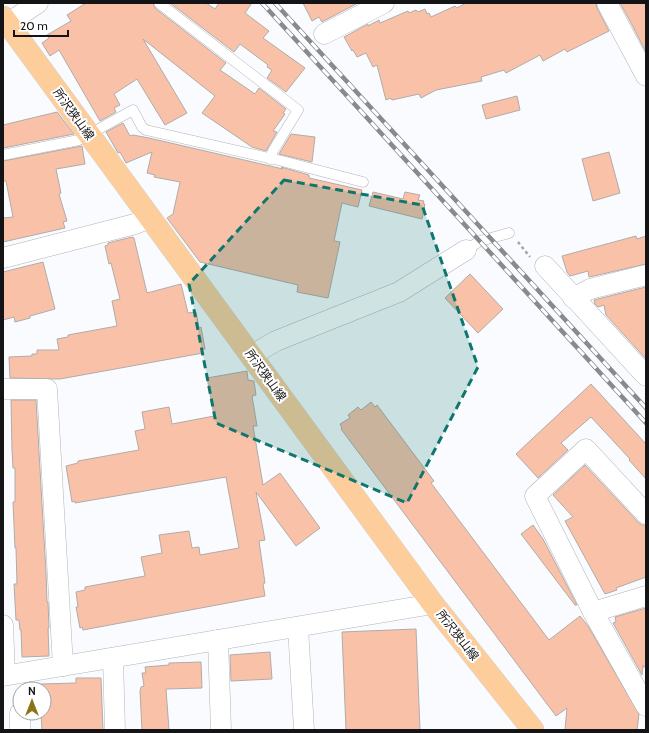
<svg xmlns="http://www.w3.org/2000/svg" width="649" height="733" viewBox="0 0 649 733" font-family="Cabin,'Noto Sans JP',sans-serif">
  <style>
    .building { fill: #f9c2a8; stroke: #b1aba9 }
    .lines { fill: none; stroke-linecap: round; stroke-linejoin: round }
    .lane-casing { stroke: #b2b4b9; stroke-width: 11 }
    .street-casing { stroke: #b2b4b9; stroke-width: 21 }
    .primary-casing { stroke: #d5d5d5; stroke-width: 23 }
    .path { stroke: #a2a4a6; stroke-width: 2.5; stroke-dasharray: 3 3; stroke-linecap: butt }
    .lane { stroke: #fff; stroke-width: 10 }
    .street { stroke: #fff; stroke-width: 20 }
    .primary { stroke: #fdce9b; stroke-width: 22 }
    .rail-casing { stroke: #898a8d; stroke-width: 4.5 }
    .rail { stroke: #fff; stroke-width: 3; stroke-dasharray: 9; stroke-linecap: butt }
    .marked { fill: #0f766e; fill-opacity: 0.2; stroke: #0f766e; stroke-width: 3; stroke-dasharray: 8 5; stroke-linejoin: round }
    .labels { text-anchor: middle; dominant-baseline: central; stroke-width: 4; stroke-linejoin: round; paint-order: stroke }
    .street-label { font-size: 12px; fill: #141416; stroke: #fff }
  </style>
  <rect width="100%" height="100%" fill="#f9fbfe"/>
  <!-- building -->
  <g class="building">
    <polygon points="86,3 153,3 155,8 226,63 220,70 255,94 259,88 286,109 283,113 285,114 273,131 277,132 266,151 252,147 202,113 215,96 143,39 187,113 165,125 137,79 114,94 120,105 114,108 116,112 100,121 59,50 50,56 42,43 49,38 47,35 71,21 67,15"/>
    <polygon points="170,3 206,3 215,9 219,3 252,3 245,13 269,31 263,38 305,68 286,92 267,78 272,70 267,67 268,65 240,44 234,52"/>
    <polygon points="303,3 358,3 322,22 319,17 312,21"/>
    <polygon points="466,3 596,3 597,8 609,31 567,52 565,49 543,61 540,55 506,73 504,70 481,77 482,81 436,90 421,98 419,94 392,100 391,98 386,100 377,65 373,67 366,53 357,57 353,50 352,51 344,37 368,24 368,26 379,20 380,23 408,11 409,13 416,10 418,12 425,9 427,14 429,13 431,17 455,6 457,8"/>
    <polygon points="620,3 646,3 646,52 630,21"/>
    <polygon points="517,96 520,110 486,119 482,105"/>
    <polygon points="57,112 74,134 3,148 3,125"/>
    <polygon points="123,123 130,136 133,135 149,138 283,169 281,167 309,175 309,178 362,190 358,207 342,203 334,241 340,242 328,298 297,292 298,285 200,262 167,218 173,214 180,182 154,177 155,175 147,173 152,152 126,163 120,152 118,153 106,132"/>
    <polygon points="291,134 315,137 312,162 279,154"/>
    <polygon points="82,146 85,164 56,169 61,193 59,194 67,221 63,222 65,228 3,242 3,218 13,217 6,181 3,181 3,161"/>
    <polygon points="609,152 620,193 593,201 582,159"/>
    <polygon points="373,192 403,199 405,192 420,195 418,200 424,201 423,204 425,204 422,219 369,206"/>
    <polygon points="636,236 637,239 646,236 646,264 589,277 588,271 570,276 567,272 562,256"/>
    <polygon points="132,237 134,238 147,293 181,284 188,313 196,312 199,328 201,327 205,349 202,350 203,353 60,379 10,378 9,357 32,356 32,354 37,354 37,350 59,350 57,339 68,337 68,335 117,326 112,301 120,299 111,263 109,264 105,246 108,245 108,243"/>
    <polygon points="43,262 55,309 30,316 30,318 15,322 14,317 3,320 3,272"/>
    <polygon points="470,274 503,309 478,333 445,298"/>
    <polygon points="646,287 646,359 606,315 604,305 598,307 595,304 594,300"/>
    <polygon points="247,371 248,380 254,381 256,395 252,396 257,426 253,426 263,485 280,473 320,528 296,546 256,492 265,540 259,541 265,583 263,584 265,596 83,630 82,627 80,628 76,607 78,607 76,592 85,590 85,587 145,576 141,557 162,553 159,535 189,531 192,548 199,547 200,555 239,548 226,477 75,503 75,501 72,502 66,466 78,463 78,461 139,450 135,431 145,429 142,412 169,407 172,424 214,416 207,378"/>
    <polygon points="591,384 646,444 646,479 629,460 630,459 591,417 561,443 568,450 538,478 516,454"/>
    <polygon points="11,400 36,400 46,573 47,602 48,602 49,628 48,628 49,656 22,657 21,630 20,630 19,620 16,620 14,584 17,584 16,548 15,548 13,502 15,502 15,468 13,468 12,450"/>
    <polygon points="371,402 375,407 377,405 434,481 431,483 549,640 580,616 588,626 639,714 637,730 565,730 567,708 556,716 341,429 342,428 340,424 350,418 348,415 358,407 361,410"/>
    <polygon points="585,465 638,522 642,525 646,525 646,577 616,588 617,590 605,594 565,521 573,517 553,495"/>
    <polygon points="533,525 543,539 577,605 575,605 521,534"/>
    <polygon points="646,608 646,667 644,667 643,665 642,675 613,623 616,622 615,617"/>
    <polygon points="416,629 420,730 346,730 342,632"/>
    <polygon points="270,652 272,679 231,681 230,655"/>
    <polygon points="201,662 202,688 166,689 169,730 142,730 140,691 141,687 144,686 142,673 146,673 145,667 169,665 169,663"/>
    <polygon points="76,678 101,678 103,730 42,730 41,713 44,713 44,689 41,689 41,684 76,683"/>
  </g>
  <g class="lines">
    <!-- lane casing -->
    <g class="lane-casing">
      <g id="lane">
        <polyline points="159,3 298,110 273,151 270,159"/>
        <polyline points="3,155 79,140 133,110 142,127 146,130 282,161 363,182"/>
        <polyline points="466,250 480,241 509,233"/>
      </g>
    </g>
    <!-- street casing -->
    <g class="street-casing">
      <g id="street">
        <polyline points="607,3 646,76"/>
        <polyline points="8,23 38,3"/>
        <polyline points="324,34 384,3"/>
        <polyline points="3,258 135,224 150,218"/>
        <polyline points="545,266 646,376"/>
        <polyline points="573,298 590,289 646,275"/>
        <polyline points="252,355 276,341 399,292 466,250"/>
        <polyline points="3,389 47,389 63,666"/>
        <polyline points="646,514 586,449 535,496 593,612 646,706"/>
        <polyline points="593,612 646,596"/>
        <polyline points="3,625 5,675"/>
        <polyline points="298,627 304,730"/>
        <polyline points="218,640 221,730"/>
        <polyline points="113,658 115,730"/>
        <polyline points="3,676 433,604"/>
        <polyline points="20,730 20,713"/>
      </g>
    </g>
    <!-- primary casing -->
    <g class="primary-casing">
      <polyline id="primary" points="3,17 433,604 533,730"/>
    </g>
    <!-- path -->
    <polyline class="path" points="518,242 530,257"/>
    <!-- lane -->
    <use href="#lane" class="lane"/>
    <!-- street -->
    <use href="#street" class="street"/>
    <!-- primary -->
    <use href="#primary" class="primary"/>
    <!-- rail casing -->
    <g class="rail-casing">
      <g id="rail">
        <polyline points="262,3 646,423"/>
        <polyline points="275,3 646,408"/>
      </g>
    </g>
    <!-- rail -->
    <use href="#rail" class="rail"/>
  </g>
  <!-- marked area -->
  <path class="marked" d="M 284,180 L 422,205 L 478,367 L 407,503 L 216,423 L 189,284 Z"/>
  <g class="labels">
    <!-- street labels -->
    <g class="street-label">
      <text transform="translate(74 114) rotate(54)">所沢狭山線</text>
      <text transform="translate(266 375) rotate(54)">所沢狭山線</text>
      <text transform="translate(458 635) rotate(52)">所沢狭山線</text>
    </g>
  </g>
  <!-- border -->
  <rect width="649" height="733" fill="none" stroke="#141416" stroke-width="8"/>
  <!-- north arrow -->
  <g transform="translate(32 701)"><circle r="19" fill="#ffffff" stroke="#a1a1a2"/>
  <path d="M0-3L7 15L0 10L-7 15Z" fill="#8c7317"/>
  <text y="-6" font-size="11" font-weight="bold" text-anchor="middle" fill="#141416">N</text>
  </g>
  <!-- scale -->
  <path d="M14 30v6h54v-6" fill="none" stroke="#141416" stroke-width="2"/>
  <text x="20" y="30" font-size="12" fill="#141416" stroke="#ffffff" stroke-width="3" paint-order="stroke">20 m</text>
</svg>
